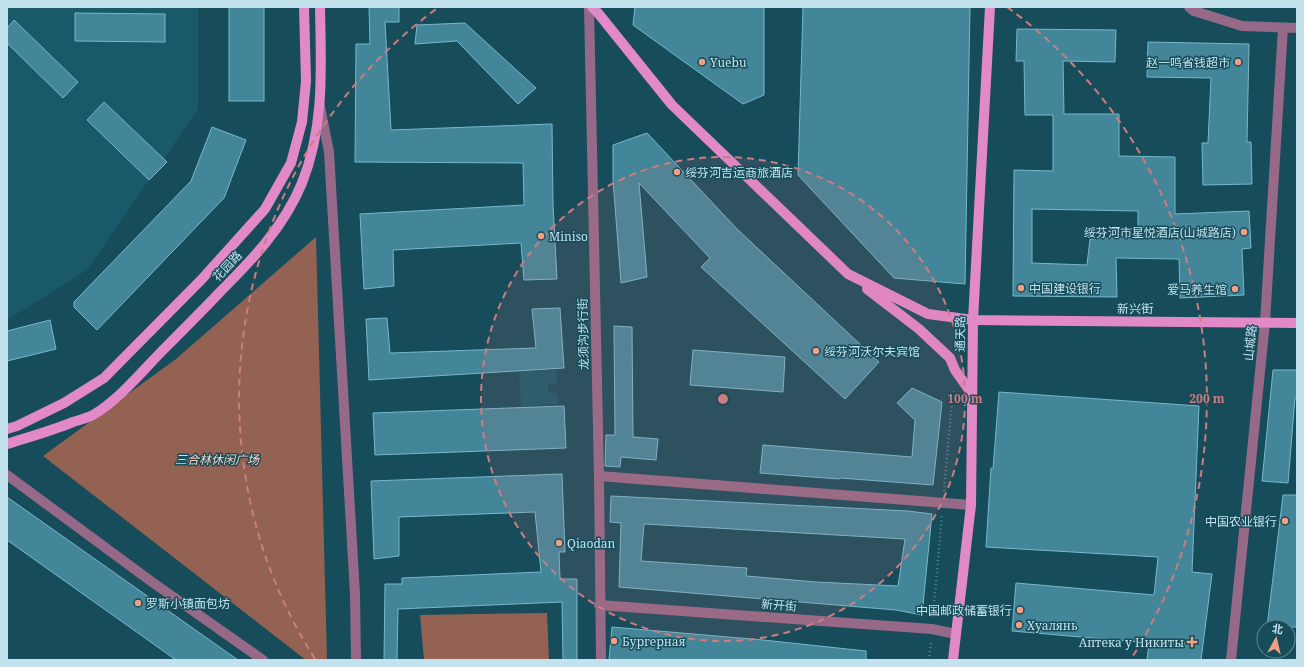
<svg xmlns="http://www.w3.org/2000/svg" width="1304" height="667" viewBox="0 0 1304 667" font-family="'Noto Serif','Noto Sans SC',serif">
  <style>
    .built { fill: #1a5969 }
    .green { fill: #946252 }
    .building { fill: #438699; stroke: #76b9cd; fill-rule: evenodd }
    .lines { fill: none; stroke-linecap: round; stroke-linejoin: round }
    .path { stroke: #578591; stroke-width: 2.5; stroke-dasharray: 1 3; stroke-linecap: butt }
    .minor { stroke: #956987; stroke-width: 10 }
    .major { stroke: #e289c7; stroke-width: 10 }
    .ring { fill: none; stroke: #cd7c81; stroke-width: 2; stroke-dasharray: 7 5 }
    .poi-dot { fill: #f39f84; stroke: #174c5a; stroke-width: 1.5 }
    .labels { text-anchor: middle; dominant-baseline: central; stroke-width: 3; stroke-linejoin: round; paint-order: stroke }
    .poi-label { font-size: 12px; fill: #c2e3ed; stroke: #174c5a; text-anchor: start }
    .street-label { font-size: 12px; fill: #c2e3ed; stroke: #174c5a }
    .park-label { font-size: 12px; font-style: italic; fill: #fad1c3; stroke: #174c5a }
    .centre { fill: #cd7c81; stroke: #174c5a; stroke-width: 2 }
    .ring-label { font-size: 12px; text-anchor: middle; font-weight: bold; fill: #cd7c81; stroke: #174c5a; stroke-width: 3; stroke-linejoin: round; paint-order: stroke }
  </style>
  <rect width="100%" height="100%" fill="#174c5a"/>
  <!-- built -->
  <g class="built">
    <polygon points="7,7 198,7 198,109 87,270 7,320"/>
    <polygon points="556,370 557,383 548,383 548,393 557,393 558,404 521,406 519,371"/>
  </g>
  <!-- green -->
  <g class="green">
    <polygon points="316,237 327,660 306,660 43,456 176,359"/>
    <polygon points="547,613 549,660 424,660 420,615"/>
  </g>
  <!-- building -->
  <g class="building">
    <rect x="229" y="7" width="35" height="94"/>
    <polygon points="369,7 399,7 399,22 385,22 391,130 552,124 553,204 557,279 524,280 521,243 393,250 394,286 364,289 360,214 524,205 523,163 355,162 356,44 370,44"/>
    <polygon points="635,7 764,7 764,95 743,104 633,25"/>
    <polygon points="803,7 970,7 965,284 894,278 798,175"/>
    <polygon points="75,13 165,14 165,42 75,41"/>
    <polygon points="14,20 78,82 63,98 7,43 7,28"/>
    <polygon points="465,23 536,88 518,104 457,41 415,44 417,25"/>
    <path d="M 1017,29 L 1116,30 L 1115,62 L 1063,61 L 1064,114 L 1119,114 L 1119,156 L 1175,157 L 1175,214 L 1249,211 L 1251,248 L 1242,249 L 1244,295 L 1180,298 L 1179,259 L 1116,258 L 1117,297 L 1013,296 L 1014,170 L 1053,171 L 1053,115 L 1025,115 L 1024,61 L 1016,61 ZM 1032,209 L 1138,211 L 1138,237 L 1090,239 L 1087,265 L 1032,263 Z"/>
    <polygon points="1148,42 1249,44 1247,142 1251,142 1252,184 1203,185 1202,143 1208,143 1211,78 1147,77"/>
    <polygon points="104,102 167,162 149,180 87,120"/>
    <polygon points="212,127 246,140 224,198 97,330 74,307 74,302 191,181"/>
    <polygon points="647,133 737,229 879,362 845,399 701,267 710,258 639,183 647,277 621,283 613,180 613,145"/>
    <polygon points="560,308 564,368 369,380 366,319 387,318 390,353 536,348 532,309"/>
    <polygon points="50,320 56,349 7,361 7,331"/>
    <polygon points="614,326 632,327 633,437 658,439 656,460 621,457 620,467 605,466 606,435 615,435"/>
    <polygon points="693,350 785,357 783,392 690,385"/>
    <polygon points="1273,370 1297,370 1297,398 1295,398 1288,483 1262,481"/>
    <polygon points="912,388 942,402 933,485 840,478 839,479 760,473 763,445 912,457 915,420 897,403"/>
    <polygon points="999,392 1199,406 1192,572 1212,574 1201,660 1147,660 1149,643 1012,631 1016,583 1154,595 1158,557 986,547 991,468 993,469"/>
    <polygon points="564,406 566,448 375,455 373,413"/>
    <polygon points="562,474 565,552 559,552 560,579 577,579 577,660 563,660 562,602 398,609 397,660 384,660 385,584 402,584 402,578 541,572 535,512 399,517 399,556 374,559 371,481"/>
    <polygon points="1283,495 1297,495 1297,627 1267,627"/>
    <path d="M 611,496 L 908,511 L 932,514 L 922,615 L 896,610 L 619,587 L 621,523 L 610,522 ZM 644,524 L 733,529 L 905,539 L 898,586 L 816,582 L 746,576 L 747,568 L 641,561 Z"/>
    <polygon points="7,497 238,660 176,660 7,540"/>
    <polygon points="612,627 763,640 866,651 866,660 609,660"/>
  </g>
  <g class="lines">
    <!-- path -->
    <g class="path">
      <polyline points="957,348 958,333"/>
      <polyline points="944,491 953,391"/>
      <polyline points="933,617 942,514"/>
      <polyline points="929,660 931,642"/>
    </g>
    <!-- minor -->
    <g class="minor">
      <polyline points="589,7 599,476 601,660"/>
      <polyline points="1189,7 1194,11 1242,26 1297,28"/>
      <polyline points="320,107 329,152 355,594 356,660"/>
      <polyline points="7,475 152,582 263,660"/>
      <polyline points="599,476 971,505"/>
      <polyline points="599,605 932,629 956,634"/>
      <polyline points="1231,660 1265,322 1283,28"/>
    </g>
    <!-- major -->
    <g class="major">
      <polyline points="592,7 598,13 672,105 848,274 928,314 973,320 1297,323"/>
      <polyline points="867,289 919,329 950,358 955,370 972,394"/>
      <polyline points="7,429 17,426 64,403 104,378 202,279 265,209 291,163 302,122 306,81 304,7"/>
      <path d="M 7,444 C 29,437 51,431 73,422 C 80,420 87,418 93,415 C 119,400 143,370 164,349 C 182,331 201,312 219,293 C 252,260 284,227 302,183 C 325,125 321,68 320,7"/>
      <polyline points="953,660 971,505 973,320 990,7"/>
    </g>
  </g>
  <!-- distance rings -->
  <circle cx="723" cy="399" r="242" fill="#cd7c81" fill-opacity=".12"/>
  <g class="ring">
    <circle cx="723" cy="399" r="242"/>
    <path d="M315 659A484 484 0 0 1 439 7M1007 7A484 484 0 0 1 1131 659"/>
  </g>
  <!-- markers -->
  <g class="poi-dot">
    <circle cx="702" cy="62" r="4"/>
    <circle cx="1238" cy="62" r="4"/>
    <circle cx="677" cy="172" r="4"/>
    <circle cx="1244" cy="232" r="4"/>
    <circle cx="541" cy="236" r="4"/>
    <circle cx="1021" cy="288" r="4"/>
    <circle cx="1235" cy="289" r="4"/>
    <circle cx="816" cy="351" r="4"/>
    <circle cx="1285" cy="521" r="4"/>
    <circle cx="559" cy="543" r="4"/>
    <circle cx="138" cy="603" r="4"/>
    <circle cx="1020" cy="610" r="4"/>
    <circle cx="1019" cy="625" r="4"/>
    <circle cx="614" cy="641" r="4"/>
    <path d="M1190 636h4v4h4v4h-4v4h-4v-4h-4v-4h4z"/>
  </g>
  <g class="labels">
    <!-- poi labels -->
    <g class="poi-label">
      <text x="710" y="62">Yuebu</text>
      <text x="1230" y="62" text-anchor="end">赵一鸣省钱超市</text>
      <text x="685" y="172">绥芬河吉运商旅酒店</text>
      <text x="1236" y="232" text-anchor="end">绥芬河市星悦酒店(山城路店)</text>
      <text x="549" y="236">Miniso</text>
      <text x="1029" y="288">中国建设银行</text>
      <text x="1227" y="289" text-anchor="end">爱马养生馆</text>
      <text x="824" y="351">绥芬河沃尔夫宾馆</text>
      <text x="1277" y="521" text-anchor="end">中国农业银行</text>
      <text x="567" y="543">Qiaodan</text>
      <text x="146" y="603">罗斯小镇面包坊</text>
      <text x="1012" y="610" text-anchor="end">中国邮政储蓄银行</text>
      <text x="1027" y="625">Хуалянь</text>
      <text x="622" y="641">Бургерная</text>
      <text x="1184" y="642" text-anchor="end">Аптека у Никиты</text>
    </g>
    <!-- street labels -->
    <g class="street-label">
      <text transform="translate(227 266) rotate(-47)">花园路</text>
      <text x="1135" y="308">新兴街</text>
      <text transform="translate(583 334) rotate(-91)">龙须沟步行街</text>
      <text transform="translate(960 334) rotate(-89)">通天路</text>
      <text transform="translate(1250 343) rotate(-84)">山城路</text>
      <text transform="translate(779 605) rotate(4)">新开街</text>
    </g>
    <!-- park labels -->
    <g class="park-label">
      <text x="217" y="459">三合林休闲广场</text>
    </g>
  </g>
  <circle cx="723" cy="399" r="6" class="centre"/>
  <g class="ring-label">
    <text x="965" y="403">100 m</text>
    <text x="1207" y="403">200 m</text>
  </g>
  <!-- border -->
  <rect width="1304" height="667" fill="none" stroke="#c2e3ed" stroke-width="16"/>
  <!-- north arrow -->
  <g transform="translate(1276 639) rotate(8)"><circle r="19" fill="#174c5a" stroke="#5b8895"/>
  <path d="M0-3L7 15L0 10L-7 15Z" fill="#f39f84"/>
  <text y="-6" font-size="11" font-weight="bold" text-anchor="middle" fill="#c2e3ed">北</text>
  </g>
</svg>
